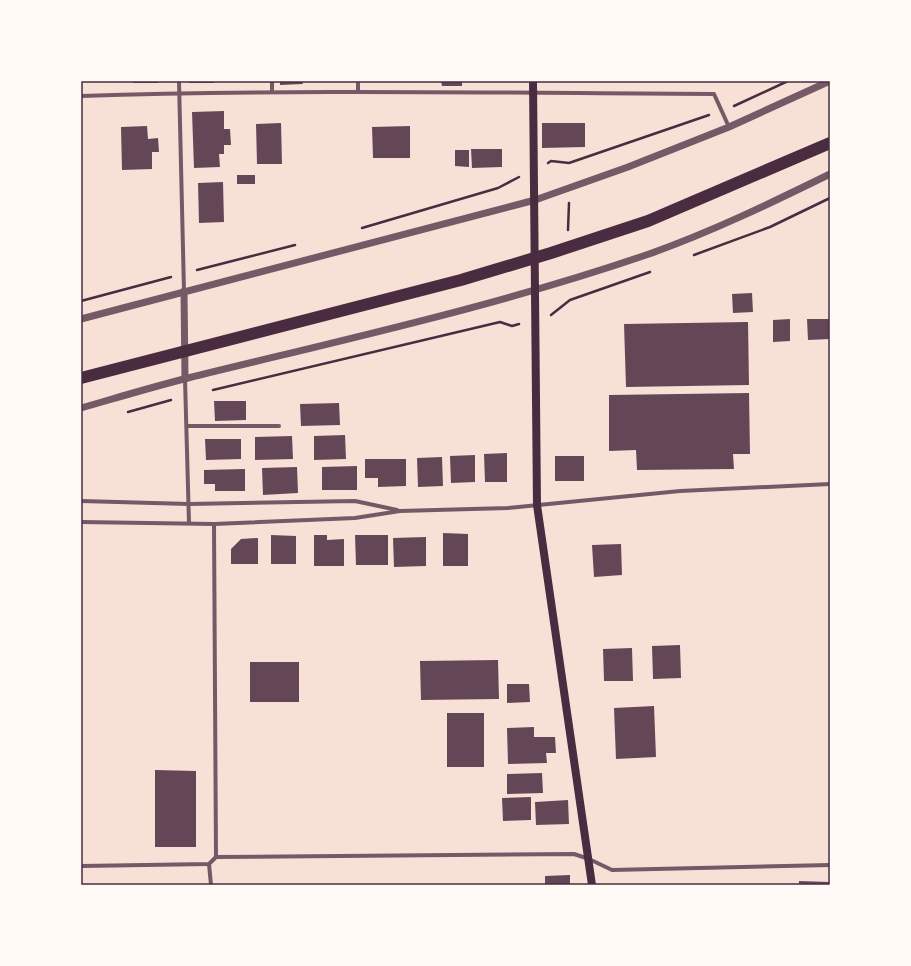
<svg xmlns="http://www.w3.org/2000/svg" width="911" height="966" viewBox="0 0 911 966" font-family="Figtree,sans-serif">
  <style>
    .building { fill: #644757 }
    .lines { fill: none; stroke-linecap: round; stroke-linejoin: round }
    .path { stroke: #4a2c40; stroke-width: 2.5 }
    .minor { stroke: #755966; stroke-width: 4 }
    .tertiary { stroke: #755966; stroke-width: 7 }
    .secondary { stroke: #4a2c40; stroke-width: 8 }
    .motorway { stroke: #4a2c40; stroke-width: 12 }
    .neatline { fill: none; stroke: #4a2c40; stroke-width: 1.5 }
  </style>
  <rect width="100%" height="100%" fill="#f7e1d7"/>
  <!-- building -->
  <g class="building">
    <rect x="133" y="81" width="25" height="2"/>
    <rect x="189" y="81" width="25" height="2"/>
    <polygon points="280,81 302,81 303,84 280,85"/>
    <polygon points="441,81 462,81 462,86 442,86"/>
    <polygon points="224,111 224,129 230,129 231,145 224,145 224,154 219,154 220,167 194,168 192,112"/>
    <polygon points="281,123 282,164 257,164 256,124"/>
    <polygon points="542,123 585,123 585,147 542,148"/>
    <polygon points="147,126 148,139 158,138 159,152 152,152 152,169 122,170 121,127"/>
    <polygon points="410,126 410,158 373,158 372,127"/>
    <polygon points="471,149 502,149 502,167 472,168"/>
    <polygon points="455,150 469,150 469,167 455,166"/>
    <rect x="237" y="175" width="18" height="9"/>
    <polygon points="223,182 224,222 199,223 198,183"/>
    <polygon points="752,293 753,312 733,313 732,294"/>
    <polygon points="790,319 790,341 773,342 773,320"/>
    <polygon points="807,319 829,319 830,339 808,340"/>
    <polygon points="748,322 749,385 626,387 624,324"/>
    <polygon points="749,393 750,454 733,454 734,469 637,470 636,450 609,451 609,395"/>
    <polygon points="214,401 246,401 246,420 215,421"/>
    <polygon points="339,403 340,425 301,426 300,404"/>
    <polygon points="345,435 346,459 314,460 314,436"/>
    <polygon points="292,436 293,459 255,460 255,437"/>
    <polygon points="205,439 241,439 241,459 206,460"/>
    <polygon points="507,453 507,482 485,482 484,454"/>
    <polygon points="475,455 475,482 451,483 450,456"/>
    <rect x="555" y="456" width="29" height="25"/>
    <polygon points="442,457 443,486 418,487 417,458"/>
    <polygon points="365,459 406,459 406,486 378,487 378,478 365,478"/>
    <polygon points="357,466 357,490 322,490 322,467"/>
    <polygon points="297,467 298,493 263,495 262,468"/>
    <polygon points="245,469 245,491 215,491 215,484 204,484 204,470"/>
    <polygon points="443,533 468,534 468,566 443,566"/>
    <polygon points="271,535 296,536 296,564 271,564"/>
    <polygon points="314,535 327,535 327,540 344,539 344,566 314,566"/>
    <polygon points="355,535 388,535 388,565 356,565"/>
    <polygon points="426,537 426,566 394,567 393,538"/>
    <polygon points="258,538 258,564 231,564 231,549 241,539"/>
    <polygon points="621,544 622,575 594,577 592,545"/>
    <polygon points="680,645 681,678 653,679 652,646"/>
    <polygon points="632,648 633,681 604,681 603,649"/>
    <polygon points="498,660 499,699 421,700 420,661"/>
    <rect x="250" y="662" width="49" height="40"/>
    <polygon points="507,684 529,684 530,702 507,703"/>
    <polygon points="654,706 656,757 616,759 614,708"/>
    <rect x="447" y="713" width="37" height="54"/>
    <polygon points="534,727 534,737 555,737 556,753 546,753 547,763 508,764 507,728"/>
    <polygon points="155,770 196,771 196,847 155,847"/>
    <polygon points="542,773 543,793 507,794 507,774"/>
    <polygon points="531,797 531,820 503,821 502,798"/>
    <polygon points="568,800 569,824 536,825 535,802"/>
    <polygon points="570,875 570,885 545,885 545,876"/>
    <polygon points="799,881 830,882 830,885 799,885"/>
  </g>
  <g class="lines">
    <!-- path -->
    <g class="path">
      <polyline points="734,106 788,81"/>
      <polyline points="548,163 551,161 569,163 709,115"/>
      <polyline points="362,228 498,188 519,177"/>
      <polyline points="568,230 569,203"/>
      <polyline points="694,255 770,227 830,198"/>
      <polyline points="197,270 295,245"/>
      <polyline points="81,301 171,277"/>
      <polyline points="551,315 570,300 650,272"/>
      <polyline points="213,390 500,322 512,326 519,324"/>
      <polyline points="128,412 171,400"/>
    </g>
    <!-- minor -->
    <g class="minor">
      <polyline points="179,81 184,291"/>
      <polyline points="272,81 272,92"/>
      <polyline points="358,81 358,91"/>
      <path d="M 81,96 C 292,89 503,93 714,94 L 729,127"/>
      <polyline points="185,379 189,523"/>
      <polyline points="187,426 279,426"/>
      <polyline points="81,501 189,504 355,501 397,510"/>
      <polyline points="81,522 214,524 355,518 400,511 508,508 680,491 830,484"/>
      <polyline points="214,524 216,857"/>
      <polyline points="209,864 211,885"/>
      <polyline points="81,866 209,864 216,857 574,854 589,859 612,870 830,865"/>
    </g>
    <!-- tertiary -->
    <g class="tertiary">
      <polyline points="184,291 185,379"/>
      <polyline points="81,319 535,200 628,167 729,127 830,81"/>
      <path d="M 81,408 C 116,398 152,387 188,378 C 342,340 498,306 649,254 C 711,232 771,203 830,174"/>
    </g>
    <!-- secondary -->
    <polyline class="secondary" points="533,81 537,505 592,885"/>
    <!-- motorway -->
    <polyline class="motorway" points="81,378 461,280 551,253 648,221 830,143"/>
  </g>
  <!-- border -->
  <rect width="911" height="966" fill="none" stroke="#fffaf5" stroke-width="164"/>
  <rect x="82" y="82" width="747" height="802" class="neatline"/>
</svg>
